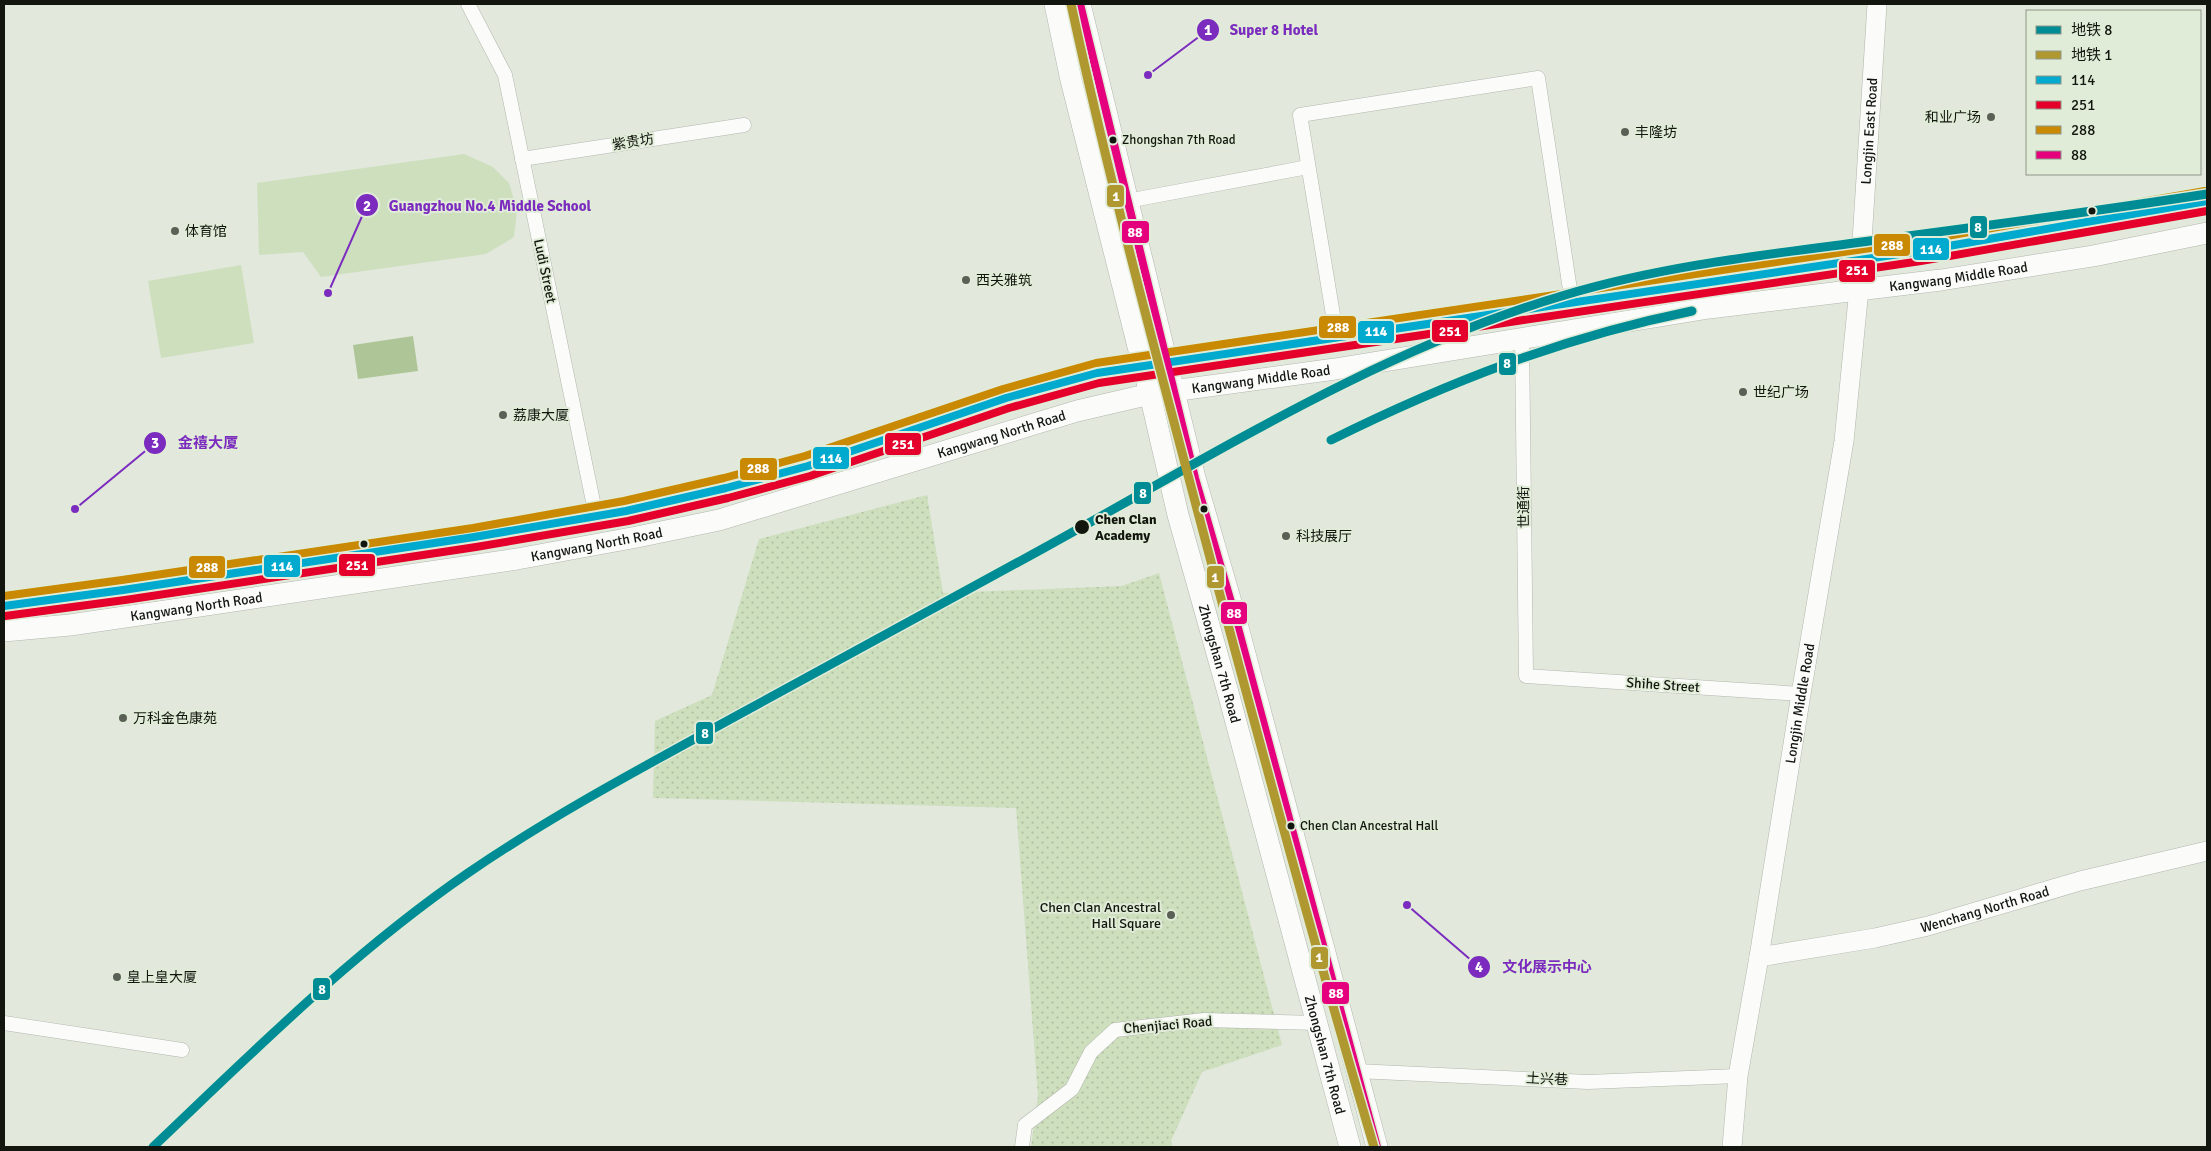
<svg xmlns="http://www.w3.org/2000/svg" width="2211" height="1151" viewBox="0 0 2211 1151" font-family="Signika,'Noto Sans SC',sans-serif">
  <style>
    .grass { fill: url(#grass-dots) }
    .garden { fill: #cedfbe }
    .water { fill: #aec598 }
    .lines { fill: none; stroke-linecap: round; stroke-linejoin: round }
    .street-casing { stroke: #b2b6ad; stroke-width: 15 }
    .secondary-casing { stroke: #b2b6ad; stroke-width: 20 }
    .primary-casing { stroke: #b2b6ad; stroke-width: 22 }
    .street { stroke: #fbfcfa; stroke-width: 14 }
    .secondary { stroke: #fbfcfa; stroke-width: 19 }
    .primary { stroke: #fbfcfa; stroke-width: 21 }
    .bus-1-casing { stroke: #e1ecd8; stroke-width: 11 }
    .bus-2-casing { stroke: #e1ecd8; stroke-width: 11 }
    .bus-3-casing { stroke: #e1ecd8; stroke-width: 11 }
    .bus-4-casing { stroke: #e1ecd8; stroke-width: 11 }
    .bus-1 { stroke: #00a9ce; stroke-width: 8 }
    .bus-2 { stroke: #e4002b; stroke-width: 8 }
    .bus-3 { stroke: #c98903; stroke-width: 8 }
    .bus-4 { stroke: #e5007d; stroke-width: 8 }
    .metro-1-casing { stroke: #e1ecd8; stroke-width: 12 }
    .metro-2-casing { stroke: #e1ecd8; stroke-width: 12 }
    .metro-1 { stroke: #008c95; stroke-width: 9 }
    .metro-2 { stroke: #b09830; stroke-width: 9 }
    .poi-dot { fill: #5b6057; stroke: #e1ecd8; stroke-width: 2 }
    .bus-dot { fill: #12160f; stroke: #e1ecd8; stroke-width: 2 }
    .labels { text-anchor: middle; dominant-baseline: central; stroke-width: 4; stroke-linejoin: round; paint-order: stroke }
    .bus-label { font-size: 13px; fill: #12160f; stroke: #e1ecd8; text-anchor: start }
    .poi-label { font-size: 14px; fill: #12160f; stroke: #e1ecd8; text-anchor: start }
    .street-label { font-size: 14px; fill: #12160f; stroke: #e1ecd8 }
    .stop-label { font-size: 14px; font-weight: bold; fill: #12160f; stroke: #e1ecd8; text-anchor: start }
    .leader { fill: none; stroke: #7b2cbf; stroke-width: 2 }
    .callout-dot { fill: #7b2cbf; stroke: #e1ecd8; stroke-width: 2 }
    .mark-label { font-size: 15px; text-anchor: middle; font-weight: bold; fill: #fff }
    .callout-label { font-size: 15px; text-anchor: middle; font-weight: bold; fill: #7b2cbf; stroke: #e1ecd8; stroke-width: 4; stroke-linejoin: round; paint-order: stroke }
    .line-badge { stroke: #e1ecd8; stroke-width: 2 }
    .badge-label { font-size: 14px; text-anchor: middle; font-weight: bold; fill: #fff }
  </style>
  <defs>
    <pattern id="grass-dots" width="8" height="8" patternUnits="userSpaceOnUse" patternTransform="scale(1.25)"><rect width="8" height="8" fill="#cedfbe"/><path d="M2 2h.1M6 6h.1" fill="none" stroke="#b0bfa2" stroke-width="1.8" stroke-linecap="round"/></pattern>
  </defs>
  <rect width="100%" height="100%" fill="#e2e8dc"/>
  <!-- grass -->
  <polygon class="grass" points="927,495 943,593 1122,586 1159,573 1282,1045 1202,1072 1171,1141 1173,1147 1031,1147 1038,1096 1016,808 653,798 655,721 712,695 759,539"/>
  <!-- garden -->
  <g class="garden">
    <polygon points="464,154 493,167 509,183 517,210 514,237 486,254 321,277 303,252 259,255 257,183"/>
    <polygon points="241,265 254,343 161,358 148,281"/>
  </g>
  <!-- water -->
  <polygon class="water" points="413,336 418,371 358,379 353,345"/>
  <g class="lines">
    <!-- street casing -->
    <g class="street-casing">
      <g id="street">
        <polyline points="468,4 505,75 596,516"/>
        <polyline points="522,159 744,125"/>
        <polyline points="1127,201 1308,167"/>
        <polyline points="1522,338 1526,676 1801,694"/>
        <polyline points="1337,339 1300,115 1538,78 1572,303"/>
        <polyline points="4,1023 182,1050"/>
        <polyline points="1356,1071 1588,1082 1738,1076"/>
        <polyline points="1022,1147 1025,1125 1072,1089 1091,1052 1115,1030 1204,1020 1317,1023"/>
      </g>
    </g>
    <!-- secondary casing -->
    <g class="secondary-casing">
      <g id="secondary">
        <path id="s1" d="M 1759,957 L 1875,938 L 1928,926 L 2080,881 L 2207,851"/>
        <path id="s2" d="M 1732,1147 L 1738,1076 L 1759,957 L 1801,694 L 1844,441 L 1859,289 L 1877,4"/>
      </g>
    </g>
    <!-- primary casing -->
    <g class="primary-casing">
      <g id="primary">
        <path id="s3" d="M 1055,4 L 1071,80 L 1150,394 L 1178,515 L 1229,696 L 1350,1147"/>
        <polyline points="1080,4 1195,478 1233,609 1377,1147"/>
        <path d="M 4,606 C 110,594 216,576 322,560 C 457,540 593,522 726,488 C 770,477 813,465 856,451 C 937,424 1014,391 1097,373 L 1920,251 L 2207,201"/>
        <path id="s4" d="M 4,631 L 70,625 L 152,613 L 517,559 L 637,537 L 719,520 L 1077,411 L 1150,394 L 1335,369 L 1709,308 L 1941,280 L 2093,256 L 2207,233"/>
      </g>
    </g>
    <!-- street -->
    <use href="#street" class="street"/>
    <!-- secondary -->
    <use href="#secondary" class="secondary"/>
    <!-- primary -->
    <use href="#primary" class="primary"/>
    <!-- bus-1 casing -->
    <g class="bus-1-casing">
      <polyline id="bus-1" points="4,606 123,590 474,537 626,511 726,488 808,466 1006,398 1097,373 1920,251 2207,201"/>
    </g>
    <!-- bus-2 casing -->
    <g class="bus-2-casing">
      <polyline id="bus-2" points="5,616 125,600 476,547 628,521 728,498 810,476 1009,408 1099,383 1921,261 2207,211"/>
    </g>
    <!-- bus-3 casing -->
    <g class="bus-3-casing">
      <polyline id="bus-3" points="4,596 122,580 473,528 624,501 724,478 805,456 1003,389 1096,363 1918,241 2205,191"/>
    </g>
    <!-- bus-4 casing -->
    <g class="bus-4-casing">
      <polyline id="bus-4" points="1080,4 1195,478 1233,609 1377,1147"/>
    </g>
    <!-- bus-1 -->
    <use href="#bus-1" class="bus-1"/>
    <!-- bus-2 -->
    <use href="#bus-2" class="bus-2"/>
    <!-- bus-3 -->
    <use href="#bus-3" class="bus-3"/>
    <!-- bus-4 -->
    <use href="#bus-4" class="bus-4"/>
    <!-- metro-1 casing -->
    <g class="metro-1-casing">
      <g id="metro-1">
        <path d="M 1331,440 C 1448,382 1564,337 1692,311"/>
        <path d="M 153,1147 C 254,1051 353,952 468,873 C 554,814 647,765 738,715 C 841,659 943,604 1044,548 C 1213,455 1379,350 1565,295 C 1662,266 1763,255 1862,242 C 1977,227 2092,212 2207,194"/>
      </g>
    </g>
    <!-- metro-2 casing -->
    <g class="metro-2-casing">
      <path id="metro-2" d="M 1071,4 C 1112,194 1163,381 1213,569 C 1265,762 1317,955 1374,1147"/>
    </g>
    <!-- metro-1 -->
    <use href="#metro-1" class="metro-1"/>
    <!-- metro-2 -->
    <use href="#metro-2" class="metro-2"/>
  </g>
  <!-- markers -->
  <g class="poi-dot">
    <circle cx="1991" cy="117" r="5"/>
    <circle cx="1625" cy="132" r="5"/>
    <circle cx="175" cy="231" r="5"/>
    <circle cx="966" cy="280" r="5"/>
    <circle cx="1743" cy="392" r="5"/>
    <circle cx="503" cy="415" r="5"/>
    <circle cx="1286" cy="536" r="5"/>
    <circle cx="123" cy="718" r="5"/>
    <circle cx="1171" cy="915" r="5"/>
    <circle cx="117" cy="977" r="5"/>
  </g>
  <g class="bus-dot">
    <circle cx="1113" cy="140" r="4.5"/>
    <circle cx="2092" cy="211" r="4.5"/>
    <circle cx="1204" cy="509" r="4.5"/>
    <circle cx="1082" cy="527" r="8"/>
    <circle cx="364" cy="544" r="4.5"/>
    <circle cx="1291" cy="826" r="4.5"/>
  </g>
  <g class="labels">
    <!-- bus labels -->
    <g class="bus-label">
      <text x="1122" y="140">Zhongshan 7th Road</text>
      <text x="1300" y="826">Chen Clan Ancestral Hall</text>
    </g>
    <!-- poi labels -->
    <g class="poi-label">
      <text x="1981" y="117" text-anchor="end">和业广场</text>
      <text x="1635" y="132">丰隆坊</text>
      <text x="185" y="231">体育馆</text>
      <text x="976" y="280">西关雅筑</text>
      <text x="1753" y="392">世纪广场</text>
      <text x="513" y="415">荔康大厦</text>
      <text x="1296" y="536">科技展厅</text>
      <text x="133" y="718">万科金色康苑</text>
      <text x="1161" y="907" text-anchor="end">Chen Clan Ancestral<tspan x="1161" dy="16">Hall Square</tspan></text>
      <text x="127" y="977">皇上皇大厦</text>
    </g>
    <!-- street labels -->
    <g class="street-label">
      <text stroke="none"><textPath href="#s2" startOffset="1026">Longjin East Road</textPath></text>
      <text transform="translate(633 142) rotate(-9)">紫贵坊</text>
      <text transform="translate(545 271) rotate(78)">Ludi Street</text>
      <text stroke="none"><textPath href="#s4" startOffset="1990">Kangwang Middle Road</textPath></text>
      <text stroke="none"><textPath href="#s4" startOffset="1285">Kangwang Middle Road</textPath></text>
      <text stroke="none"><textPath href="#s4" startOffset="1019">Kangwang North Road</textPath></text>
      <text transform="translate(1524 507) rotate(-91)">世通街</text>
      <text stroke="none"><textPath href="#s4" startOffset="599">Kangwang North Road</textPath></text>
      <text stroke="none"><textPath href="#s4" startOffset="194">Kangwang North Road</textPath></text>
      <text stroke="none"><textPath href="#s3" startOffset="680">Zhongshan 7th Road</textPath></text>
      <text transform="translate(1663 685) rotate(4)">Shihe Street</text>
      <text stroke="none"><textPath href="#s2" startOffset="449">Longjin Middle Road</textPath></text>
      <text stroke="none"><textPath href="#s1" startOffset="231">Wenchang North Road</textPath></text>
      <text transform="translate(1168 1025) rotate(-5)">Chenjiaci Road</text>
      <text stroke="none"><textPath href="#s3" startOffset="1085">Zhongshan 7th Road</textPath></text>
      <text transform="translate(1547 1079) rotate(3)">土兴巷</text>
    </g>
    <!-- stop labels -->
    <g class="stop-label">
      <text x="1095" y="519">Chen Clan<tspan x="1095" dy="16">Academy</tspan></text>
    </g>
  </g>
  <!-- callouts -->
  <path class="leader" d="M1148 75L1208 30M328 293L367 205M75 509L155 443M1407 905L1479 967"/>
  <g class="callout-dot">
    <circle cx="1148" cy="75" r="5"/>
    <circle cx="328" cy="293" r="5"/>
    <circle cx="75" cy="509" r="5"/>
    <circle cx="1407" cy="905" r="5"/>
    <circle cx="1208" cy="30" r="12"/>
    <circle cx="367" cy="205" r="12"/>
    <circle cx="155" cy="443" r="12"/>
    <circle cx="1479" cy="967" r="12"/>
  </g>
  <g class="mark-label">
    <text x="1208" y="35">1</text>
    <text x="367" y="211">2</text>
    <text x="155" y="448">3</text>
    <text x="1479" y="972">4</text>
  </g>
  <g class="callout-label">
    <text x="1274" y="35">Super 8 Hotel</text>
    <text x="490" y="211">Guangzhou No.4 Middle School</text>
    <text x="208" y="448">金禧大厦</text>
    <text x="1547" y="972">文化展示中心</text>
  </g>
  <g class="line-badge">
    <rect x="1106" y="184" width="19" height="24" rx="5" fill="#b09830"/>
    <rect x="1969" y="215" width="19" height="24" rx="5" fill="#008c95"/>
    <rect x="1121" y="220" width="29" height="24" rx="5" fill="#e5007d"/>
    <rect x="1873" y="233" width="38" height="24" rx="5" fill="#c98903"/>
    <rect x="1912" y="237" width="38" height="24" rx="5" fill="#00a9ce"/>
    <rect x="1838" y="259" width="38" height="24" rx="5" fill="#e4002b"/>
    <rect x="1318" y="315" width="39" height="24" rx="5" fill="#c98903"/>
    <rect x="1431" y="319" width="38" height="24" rx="5" fill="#e4002b"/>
    <rect x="1357" y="320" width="38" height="24" rx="5" fill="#00a9ce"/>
    <rect x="1498" y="352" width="19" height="24" rx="5" fill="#008c95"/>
    <rect x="884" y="432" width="38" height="24" rx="5" fill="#e4002b"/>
    <rect x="812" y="446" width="38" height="24" rx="5" fill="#00a9ce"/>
    <rect x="739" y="457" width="39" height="24" rx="5" fill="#c98903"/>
    <rect x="1133" y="481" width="19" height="24" rx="5" fill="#008c95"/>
    <rect x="338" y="553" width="38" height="24" rx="5" fill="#e4002b"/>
    <rect x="263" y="554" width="38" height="24" rx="5" fill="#00a9ce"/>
    <rect x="188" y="555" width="38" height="24" rx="5" fill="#c98903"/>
    <rect x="1206" y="565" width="19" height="24" rx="5" fill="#b09830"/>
    <rect x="1220" y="601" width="28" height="24" rx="5" fill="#e5007d"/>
    <rect x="695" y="721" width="19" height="24" rx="5" fill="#008c95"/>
    <rect x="1310" y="946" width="19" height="24" rx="5" fill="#b09830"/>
    <rect x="312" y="977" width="19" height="24" rx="5" fill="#008c95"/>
    <rect x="1321" y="981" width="29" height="24" rx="5" fill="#e5007d"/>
  </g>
  <g class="badge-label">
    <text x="1116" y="201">1</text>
    <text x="1978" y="232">8</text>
    <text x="1135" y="237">88</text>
    <text x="1892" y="250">288</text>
    <text x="1931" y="254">114</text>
    <text x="1857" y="275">251</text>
    <text x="1338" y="332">288</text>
    <text x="1450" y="336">251</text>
    <text x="1376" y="336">114</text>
    <text x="1507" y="368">8</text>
    <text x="903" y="449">251</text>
    <text x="831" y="463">114</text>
    <text x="758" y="473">288</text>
    <text x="1143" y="498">8</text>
    <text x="357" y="570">251</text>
    <text x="282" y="571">114</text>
    <text x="207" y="572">288</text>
    <text x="1215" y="582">1</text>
    <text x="1234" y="618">88</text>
    <text x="705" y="738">8</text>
    <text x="1319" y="962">1</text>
    <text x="322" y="994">8</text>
    <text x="1336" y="998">88</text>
  </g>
  <!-- border -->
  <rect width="2211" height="1151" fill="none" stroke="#12160f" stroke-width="10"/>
  <!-- legend -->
  <rect x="2026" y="10" width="175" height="165" fill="#e1ecd8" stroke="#8e9688"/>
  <rect x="2036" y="26" width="25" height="8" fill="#008c95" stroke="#8e9688"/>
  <text x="2071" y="35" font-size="15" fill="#12160f">地铁 8</text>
  <rect x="2036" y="51" width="25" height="8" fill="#b09830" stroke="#8e9688"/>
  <text x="2071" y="60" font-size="15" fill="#12160f">地铁 1</text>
  <rect x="2036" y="76" width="25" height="8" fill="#00a9ce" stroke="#8e9688"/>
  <text x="2071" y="85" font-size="15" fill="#12160f">114</text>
  <rect x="2036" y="101" width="25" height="8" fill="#e4002b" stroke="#8e9688"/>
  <text x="2071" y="110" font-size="15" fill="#12160f">251</text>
  <rect x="2036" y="126" width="25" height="8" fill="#c98903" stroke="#8e9688"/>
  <text x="2071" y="135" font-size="15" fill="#12160f">288</text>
  <rect x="2036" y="151" width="25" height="8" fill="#e5007d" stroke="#8e9688"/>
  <text x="2071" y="160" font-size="15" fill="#12160f">88</text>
</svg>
